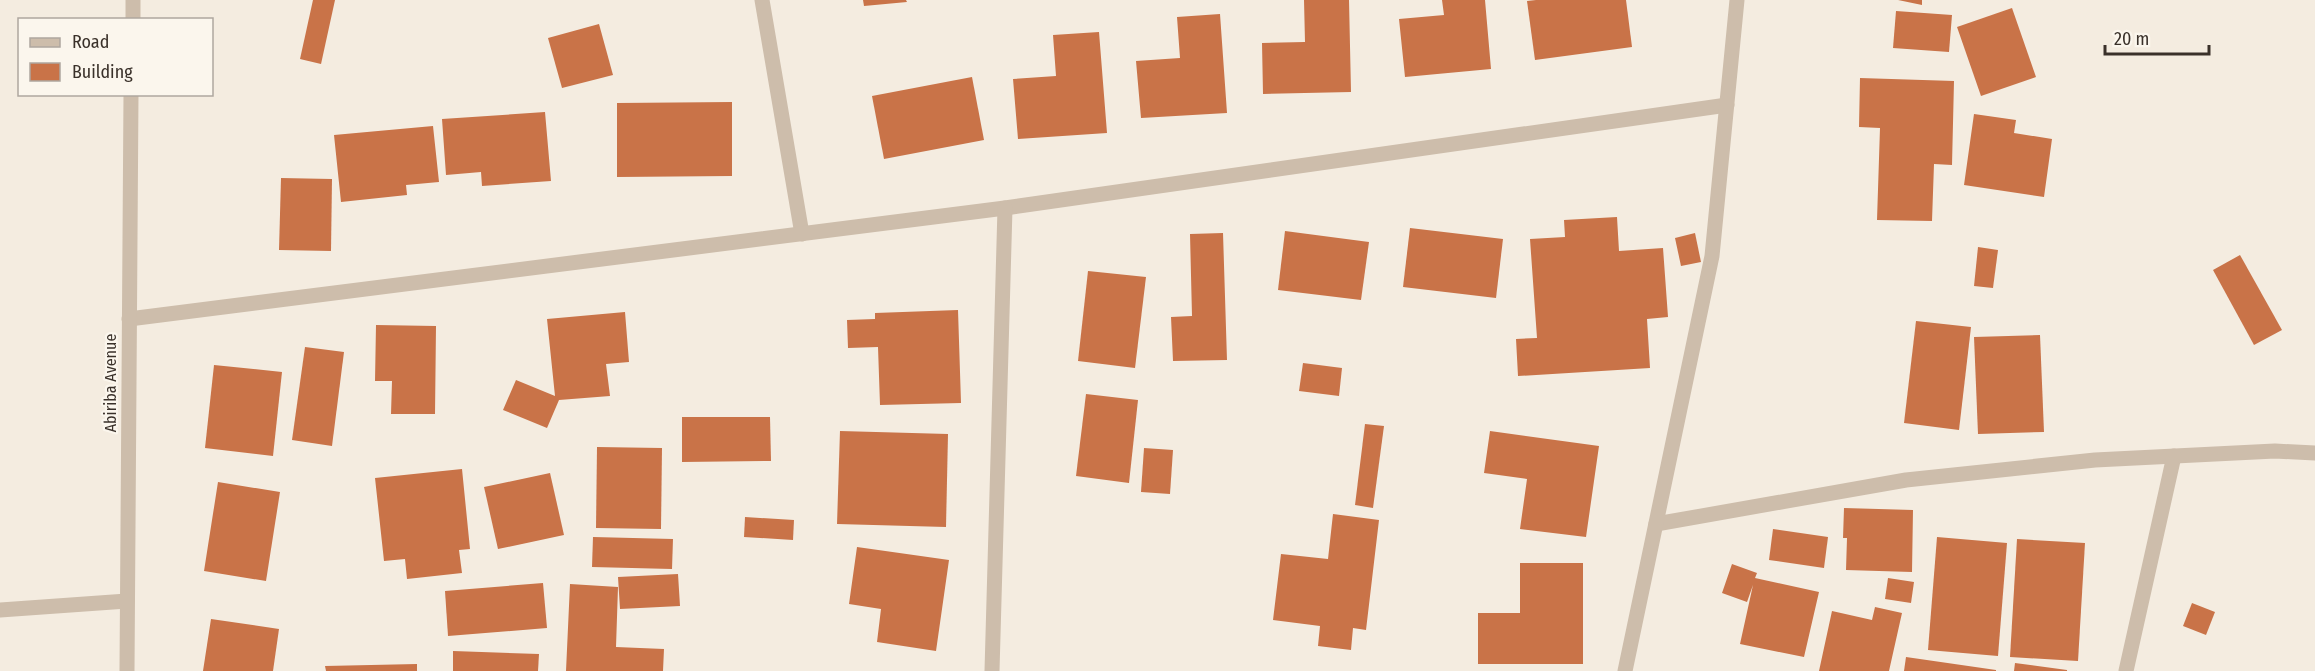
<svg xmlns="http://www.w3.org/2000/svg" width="2315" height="671" viewBox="0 0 2315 671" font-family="'Fira Sans Condensed',sans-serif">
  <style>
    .building { fill: #c97348 }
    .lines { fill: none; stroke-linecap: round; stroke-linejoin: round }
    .minor { stroke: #cdbdab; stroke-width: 15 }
    .labels { text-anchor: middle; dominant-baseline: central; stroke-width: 4.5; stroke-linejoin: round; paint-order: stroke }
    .street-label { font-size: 16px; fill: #3a312a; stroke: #fbf6ed }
  </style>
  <rect width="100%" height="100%" fill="#f4ece0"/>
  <!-- building -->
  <g class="building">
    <polygon points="313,0 335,0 321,64 300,59"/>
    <polygon points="863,0 906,0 907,2 864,6"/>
    <polygon points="1304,0 1349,0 1351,92 1263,94 1262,43 1305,42"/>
    <polygon points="1442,0 1485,0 1491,69 1405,77 1399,19 1444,15"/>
    <polygon points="1536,0 1626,0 1632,47 1535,60 1527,1"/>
    <polygon points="1898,0 1922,0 1922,5"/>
    <polygon points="2012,8 2036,77 1981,96 1957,27"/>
    <polygon points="1896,11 1952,15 1949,52 1893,48"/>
    <polygon points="1220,14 1227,113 1141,118 1136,61 1180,58 1177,17"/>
    <polygon points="599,24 613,75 562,88 548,38"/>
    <polygon points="1099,32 1107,133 1018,139 1013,79 1056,76 1053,35"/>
    <polygon points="972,77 984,140 884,159 872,96"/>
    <polygon points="1860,78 1954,81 1952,165 1934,164 1932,221 1877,220 1880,128 1859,127"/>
    <polygon points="732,102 732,176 617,177 617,103"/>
    <polygon points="545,112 551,181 482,186 481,172 446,175 442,119"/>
    <polygon points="1974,114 2016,120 2014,133 2052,139 2044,197 1964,185"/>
    <polygon points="433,126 439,182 406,185 407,195 341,202 334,135"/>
    <polygon points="281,178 332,179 331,251 279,250"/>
    <polygon points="1617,217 1619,251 1663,248 1668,317 1647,319 1650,368 1518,376 1516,339 1537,338 1530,239 1565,237 1564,220"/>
    <polygon points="1410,228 1503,239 1496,298 1403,287"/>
    <polygon points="1285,231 1369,242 1361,300 1278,290"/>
    <polygon points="1223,233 1227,360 1173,361 1171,317 1192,316 1190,234"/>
    <polygon points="1695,233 1701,262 1681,266 1675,238"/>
    <polygon points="1978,247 1998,250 1993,288 1974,286"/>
    <polygon points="2240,255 2282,330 2254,345 2213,270"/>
    <polygon points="1088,271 1146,277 1135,368 1078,361"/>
    <polygon points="958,310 961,403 880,405 878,347 848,348 847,320 875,319 875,313"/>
    <polygon points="625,312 629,362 606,364 610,396 559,400 547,428 503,410 516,380 555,396 547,319"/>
    <polygon points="1916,321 1971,327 1959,430 1904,423"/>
    <polygon points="376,325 436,326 435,414 391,414 392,381 375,381"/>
    <polygon points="2040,335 2044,432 1978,434 1974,337"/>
    <polygon points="305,347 344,352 332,446 292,440"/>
    <polygon points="1303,363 1342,368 1339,396 1299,391"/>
    <polygon points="214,365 282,372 273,456 205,448"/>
    <polygon points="1086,394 1138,400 1129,483 1076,476"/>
    <polygon points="682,417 770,417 771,461 682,462"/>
    <polygon points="1365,424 1384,426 1373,508 1355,505"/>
    <polygon points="840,431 948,434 946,527 837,524"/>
    <polygon points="1490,431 1599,446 1586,537 1520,529 1527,479 1484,473"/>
    <polygon points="597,447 662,448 661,529 596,528"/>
    <polygon points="1144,448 1173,450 1170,494 1141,492"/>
    <polygon points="462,469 470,549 459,550 462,573 407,579 405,559 384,561 375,478"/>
    <polygon points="550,473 564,535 498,549 484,487"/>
    <polygon points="218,482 280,492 266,581 204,571"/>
    <polygon points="1844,508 1913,510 1912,572 1846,570 1847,538 1843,538"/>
    <polygon points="1333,514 1379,520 1366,630 1353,628 1351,650 1318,646 1320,626 1273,620 1281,554 1328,559"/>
    <polygon points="745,517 794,520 793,540 744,537"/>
    <polygon points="1773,529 1828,537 1824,568 1769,560"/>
    <polygon points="593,537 673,539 672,569 592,567"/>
    <polygon points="1937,537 2007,543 1998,656 1928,650"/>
    <polygon points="2017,539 2085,543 2078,661 2010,657"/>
    <polygon points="857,547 949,560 936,651 877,642 881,609 849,604"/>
    <polygon points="1520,563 1583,563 1583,664 1478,664 1478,613 1520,613"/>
    <polygon points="1732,564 1757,573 1755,578 1819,592 1804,657 1740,644 1753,585 1747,602 1722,593"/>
    <polygon points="678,574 680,606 620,609 618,577"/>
    <polygon points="1888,578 1914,582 1911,603 1885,599"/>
    <polygon points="543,583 547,628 448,636 445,591"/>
    <polygon points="570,584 618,587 616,647 664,649 663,671 566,671"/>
    <polygon points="2192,603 2215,612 2206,635 2183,626"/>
    <polygon points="1875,607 1902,613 1889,671 1819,671 1832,611 1872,620"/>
    <polygon points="211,619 279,629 273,671 203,671"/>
    <polygon points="453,651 539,654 538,671 453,671"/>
    <polygon points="1906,657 1996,670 1996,671 1904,671"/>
    <polygon points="2015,663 2067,670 2067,671 2014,671"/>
    <polygon points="417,664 417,671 326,671 325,666"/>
  </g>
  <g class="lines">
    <!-- minor -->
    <g class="minor">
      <polyline points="762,0 802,234"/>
      <polyline points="133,20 133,0"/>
      <polyline points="129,319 1005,208 1727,105"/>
      <polyline points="1656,524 1906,480 2095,460 2275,451 2315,453"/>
      <polyline points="0,610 127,601"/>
      <polyline points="127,671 131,94"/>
      <polyline points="992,671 1005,208"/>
      <polyline points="1625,671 1712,256 1737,0"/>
      <polyline points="2126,671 2174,456"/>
    </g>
  </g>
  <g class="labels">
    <!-- street labels -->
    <g class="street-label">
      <text transform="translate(110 383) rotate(-90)">Abiriba Avenue</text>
    </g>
  </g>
  <!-- legend -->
  <rect x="18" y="18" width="195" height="78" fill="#fbf6ed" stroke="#aea79f" stroke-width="1.5"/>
  <rect x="30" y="38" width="30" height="9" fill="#cdbdab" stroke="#aea79f" stroke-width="1.5"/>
  <text x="72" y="48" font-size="18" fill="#3a312a">Road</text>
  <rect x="30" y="63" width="30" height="18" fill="#c97348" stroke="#aea79f" stroke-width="1.5"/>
  <text x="72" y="78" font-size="18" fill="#3a312a">Building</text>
  <!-- scale -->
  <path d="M2105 45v9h104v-9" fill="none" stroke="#3a312a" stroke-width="3"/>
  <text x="2114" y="45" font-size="18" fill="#3a312a" stroke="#fbf6ed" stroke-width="4.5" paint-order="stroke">20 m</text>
</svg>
